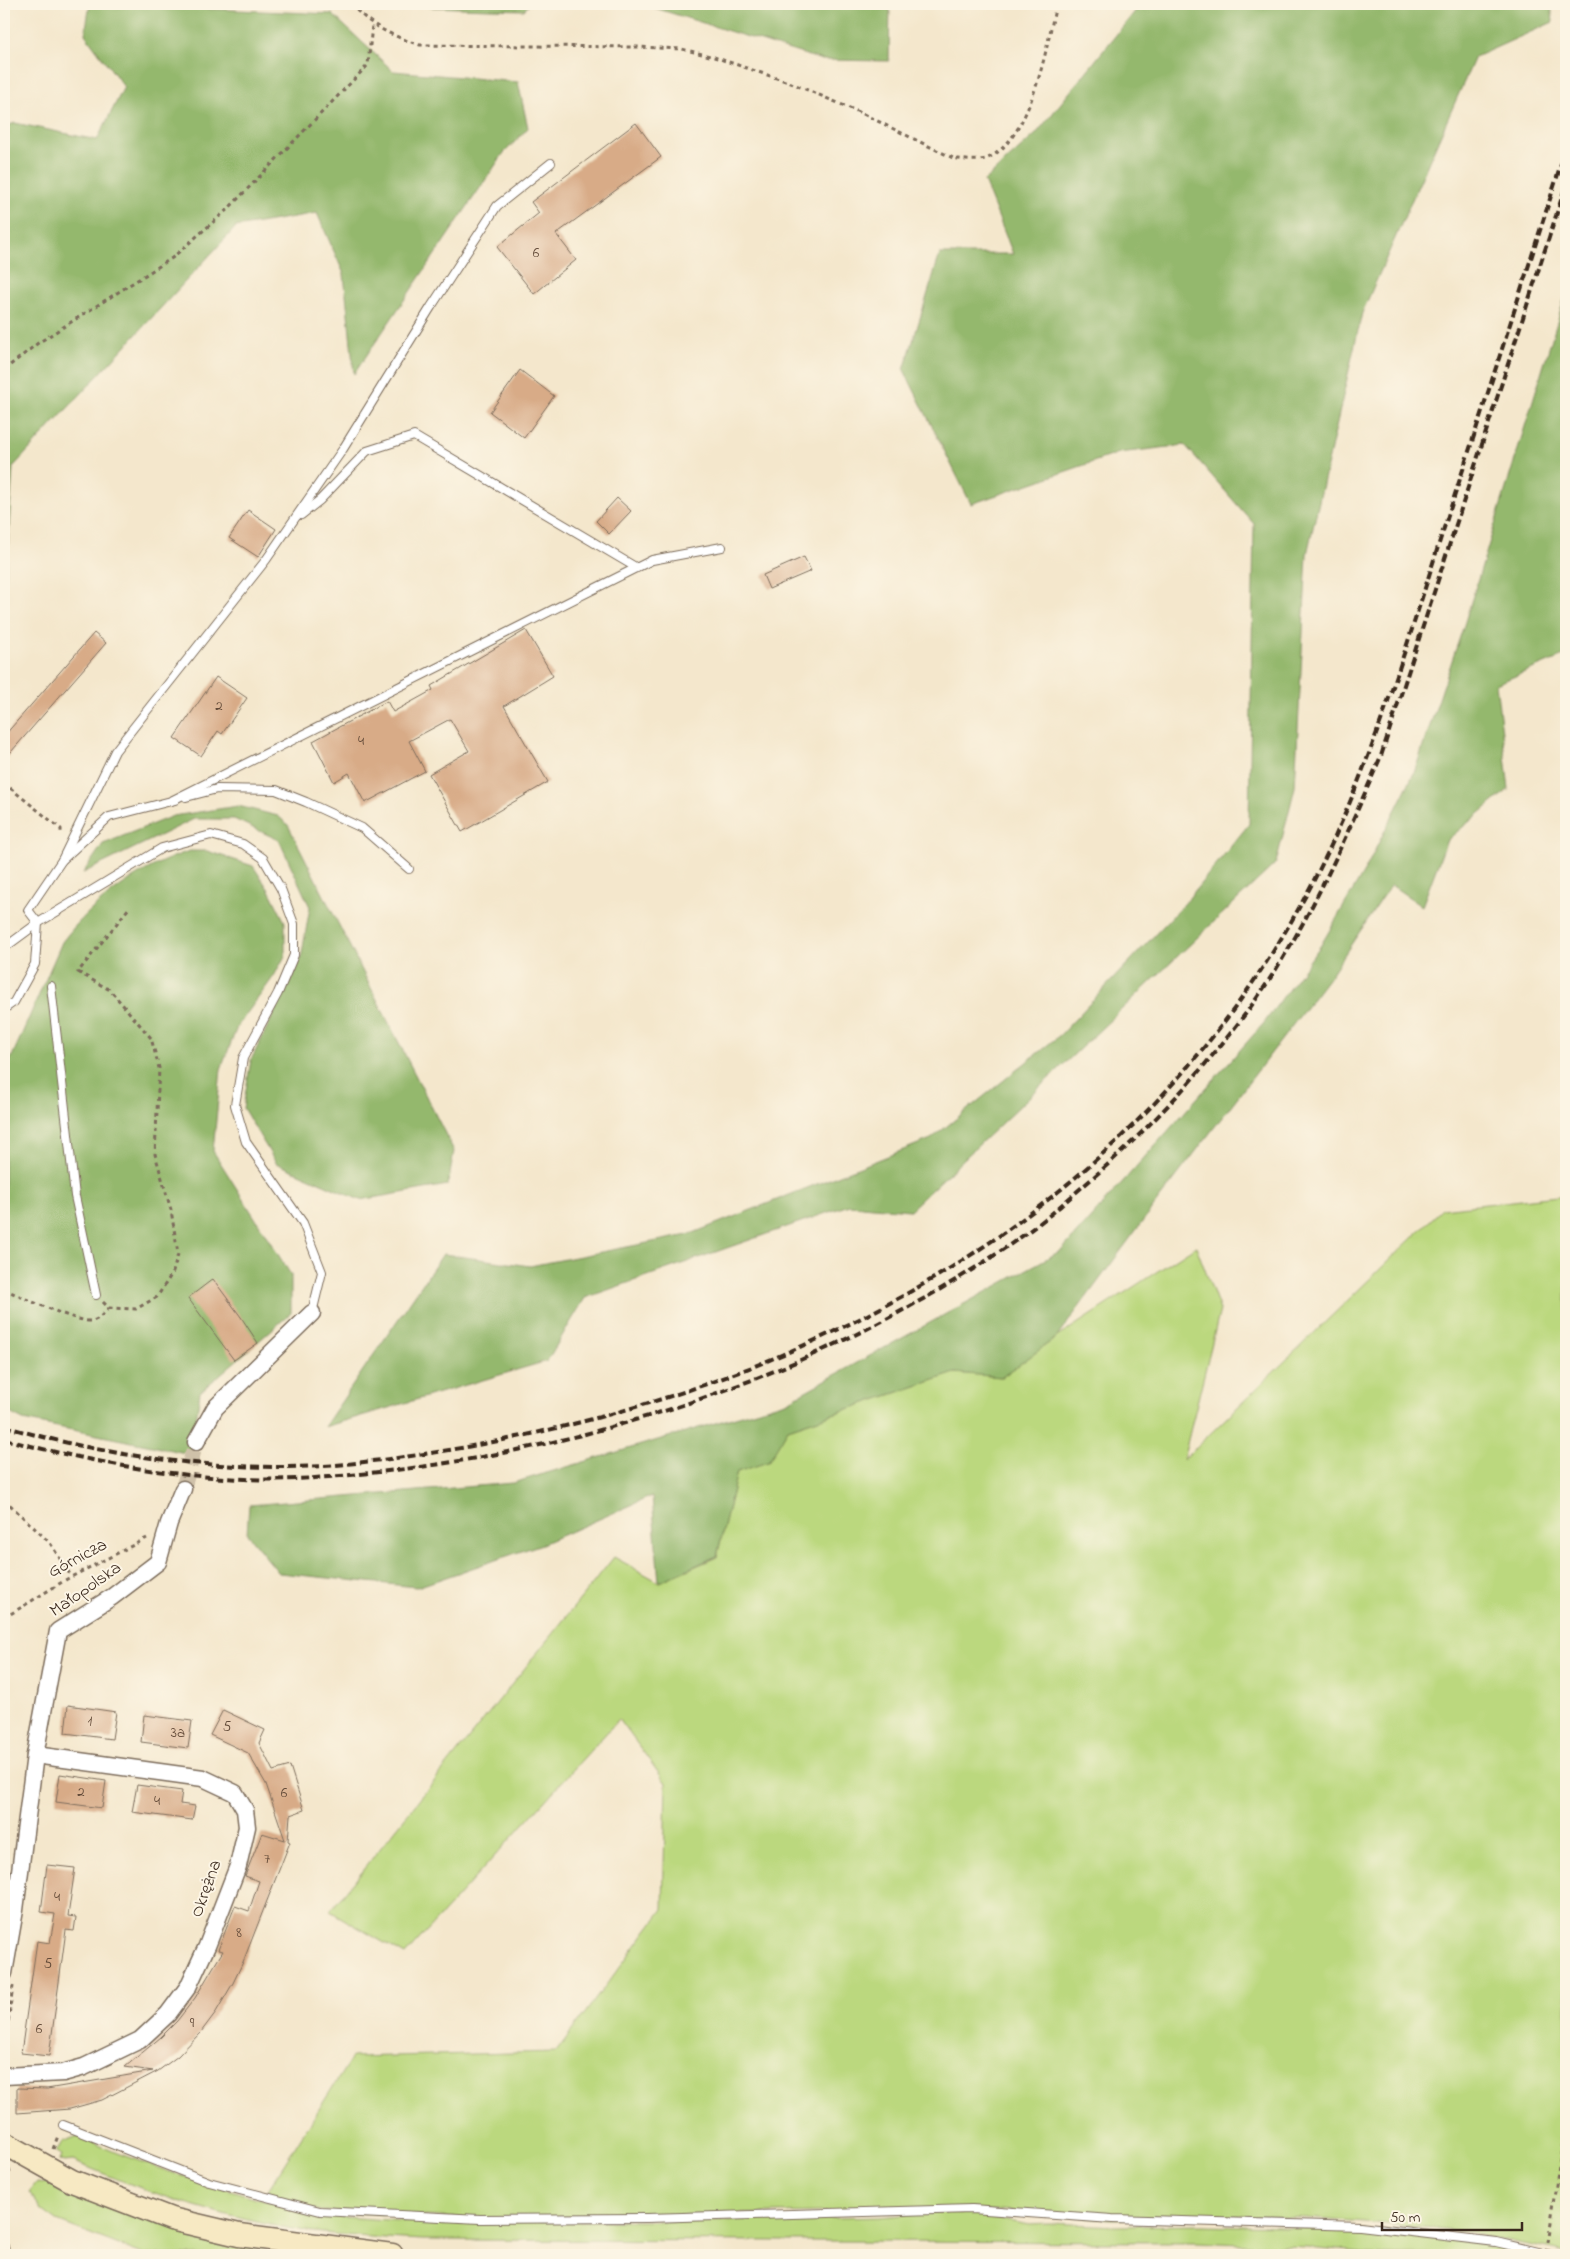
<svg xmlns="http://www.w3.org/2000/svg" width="1570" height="2259" viewBox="0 0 1570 2259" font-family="'Indie Flower',sans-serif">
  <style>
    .green { fill: #bbd87e; stroke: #7b814e }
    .forest { fill: #94b86d; stroke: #687146 }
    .building { fill: #d8ab87 }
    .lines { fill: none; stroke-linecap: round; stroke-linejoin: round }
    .minor-tunnel { stroke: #cfc1a9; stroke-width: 16; stroke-dasharray: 16 8; stroke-linecap: butt }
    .service-casing { stroke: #7c6c5b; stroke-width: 10 }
    .minor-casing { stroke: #7c6c5b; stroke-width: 19 }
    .secondary-casing { stroke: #7c6c5b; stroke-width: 25 }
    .path { stroke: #7c6c5b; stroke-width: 3; stroke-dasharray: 4 4; stroke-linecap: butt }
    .service { stroke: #fff; stroke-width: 8 }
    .minor { stroke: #fff; stroke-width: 16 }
    .secondary { stroke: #f7e9c3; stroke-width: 22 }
    .rail { stroke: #3b2a1e; stroke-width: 4; stroke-dasharray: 8 4; stroke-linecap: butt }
    .labels { text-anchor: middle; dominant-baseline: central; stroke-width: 4; stroke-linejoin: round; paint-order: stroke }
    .number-label { font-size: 15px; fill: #624a38 }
    .street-label { font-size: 18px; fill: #3b2a1e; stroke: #fcf5e5 }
  </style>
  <rect width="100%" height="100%" fill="#fcf5e5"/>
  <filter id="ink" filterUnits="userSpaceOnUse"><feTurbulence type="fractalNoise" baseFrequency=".02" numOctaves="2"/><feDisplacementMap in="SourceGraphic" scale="10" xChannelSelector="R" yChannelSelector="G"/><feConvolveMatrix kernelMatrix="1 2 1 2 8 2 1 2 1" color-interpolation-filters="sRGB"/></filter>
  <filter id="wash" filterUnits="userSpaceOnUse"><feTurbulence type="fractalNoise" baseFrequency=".0096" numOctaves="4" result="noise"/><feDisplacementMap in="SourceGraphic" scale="20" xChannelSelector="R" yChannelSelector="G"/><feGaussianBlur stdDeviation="1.12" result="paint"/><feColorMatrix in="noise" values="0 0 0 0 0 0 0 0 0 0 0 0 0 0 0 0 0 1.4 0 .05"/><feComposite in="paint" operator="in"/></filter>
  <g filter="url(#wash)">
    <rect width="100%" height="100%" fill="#f4e7cc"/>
    <!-- green -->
    <g class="green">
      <polygon points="1566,1195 1566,2253 1468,2232 1306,2218 1208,2215 1112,2219 972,2209 480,2219 320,2211 264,2196 352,2057 556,2052 663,1909 666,1783 619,1719 405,1955 330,1911 614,1557 659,1582 717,1557 737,1472 768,1461 788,1429 955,1373 1002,1377 1057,1337 1196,1246 1220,1310 1183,1460 1442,1209"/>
      <path d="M 78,2136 L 117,2153 L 167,2171 L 297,2210 L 341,2217 L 404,2221 L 699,2221 L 880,2217 L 937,2212 L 970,2213 L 1029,2224 L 1049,2223 L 1116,2226 L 1203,2225 L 1327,2228 L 1398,2233 L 1468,2241 L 1534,2255 L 1392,2255 L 1308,2247 L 1197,2242 L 423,2240 C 384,2238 345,2236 306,2231 C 224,2219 148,2193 73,2161 L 64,2162 L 59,2160 L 61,2155 L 56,2152 L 62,2142 Z"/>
      <polygon points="50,2178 233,2244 291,2255 145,2255 57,2221 42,2210 29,2192 37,2182 48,2183"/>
    </g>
    <!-- forest -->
    <g class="forest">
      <polygon points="90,4 332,14 393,71 518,82 528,128 503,154 354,374 344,274 317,213 236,227 13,467 4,604 4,127 15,123 97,140 124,87 85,34"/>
      <polygon points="429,4 530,4 524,10 428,7"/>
      <polygon points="642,4 890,4 889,61 822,60"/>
      <polygon points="1141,4 1551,4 1553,22 1475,57 1362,313 1307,554 1295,787 1276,863 910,1210 849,1205 585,1298 547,1361 324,1427 443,1254 530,1266 688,1235 931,1139 1060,1035 1185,903 1249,824 1254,524 1185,445 1119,453 971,504 904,370 940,254 1013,254 984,181 1036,134"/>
      <polygon points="1566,293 1566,655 1496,684 1509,789 1447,840 1422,906 1391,885 1328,979 1154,1206 1057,1337 1002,1377 955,1373 788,1429 768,1462 737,1472 717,1556 659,1582 652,1496 542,1544 417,1587 279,1573 247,1534 249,1505 513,1483 786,1402 1062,1250 1264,1023 1321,945 1366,868 1414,773 1464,625"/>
      <polygon points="238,806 278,816 288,825 454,1151 448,1185 360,1200 276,1163 243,1108 251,1060 301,959 310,907 279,840 234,819 194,819 83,873 103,844 173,816"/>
      <path d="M 190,851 L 207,851 L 253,866 L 269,890 L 285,922 L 285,956 L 274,976 L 237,1027 L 221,1069 L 213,1151 L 291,1275 L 291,1313 L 200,1392 L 191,1454 L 23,1420 L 4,1410 L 4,1075 L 62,942 C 93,901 142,866 190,851 Z"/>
    </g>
    <g id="blocks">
      <!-- building -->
      <g class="building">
        <polygon points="636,123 661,157 556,234 576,260 534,294 497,247 539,213 531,202"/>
        <polygon points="520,370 554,396 524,438 490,412"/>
        <polygon points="617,498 631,511 609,534 596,521"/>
        <polygon points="248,510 276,529 258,557 229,538"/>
        <polygon points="804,557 811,571 769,589 763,575"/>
        <polygon points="526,630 553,676 504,706 548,782 462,832 429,774 469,751 450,719 409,741 425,771 365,803 349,773 334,782 313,741 387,701 393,712 433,690 431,686"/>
        <polygon points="94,633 106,643 4,760 4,736"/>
        <polygon points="216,677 247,698 222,734 218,731 201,756 174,738"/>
        <polygon points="213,1279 241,1317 258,1343 234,1360 188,1298"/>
        <polygon points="68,1705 116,1712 112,1739 65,1733"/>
        <polygon points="223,1710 265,1730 259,1743 273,1771 290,1766 304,1810 290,1815 288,1841 290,1842 243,1962 233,1983 216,2012 201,2032 178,2056 158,2071 102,2100 70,2109 17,2113 17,2088 47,2089 153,2071 125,2067 161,2037 177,2021 195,1998 223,1951 218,1950 235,1906 249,1911 259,1881 245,1876 262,1833 285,1840 266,1784 248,1753 210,1735"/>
        <polygon points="144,1715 192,1721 188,1748 141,1742"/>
        <polygon points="60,1774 106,1781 102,1808 56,1802"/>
        <polygon points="137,1785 182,1791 180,1804 195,1806 192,1820 132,1812"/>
        <polygon points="47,1865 75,1868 68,1916 76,1917 74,1931 66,1930 49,2056 21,2053 37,1941 50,1943 55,1914 41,1912"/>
      </g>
    </g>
  </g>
  <g filter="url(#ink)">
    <use href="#blocks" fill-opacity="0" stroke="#7c6c5b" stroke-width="1"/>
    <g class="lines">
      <!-- minor-tunnel -->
      <polyline class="minor-tunnel" points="183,1489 196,1442"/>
      <!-- service casing -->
      <g class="service-casing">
        <g id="service">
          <polyline points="301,515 320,500 367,451 414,436 637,568"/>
          <polyline points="186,797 217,789 276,790 306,802 362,828 409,869"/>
          <polyline points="171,801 652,560 722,547"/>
          <polyline points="62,860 115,751 266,560 343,449 431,307 497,206 551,163"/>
          <polyline points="4,948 38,923 162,848 211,835 243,844 263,858 281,889 294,924 294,955 278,993 243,1058 235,1105 246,1142 303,1223 322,1272 312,1313"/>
          <polyline points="51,986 75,1196 96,1295"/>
          <polyline points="4,1009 14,1002 35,964 38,923 28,910 62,860 109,817 175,800"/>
          <polyline points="63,2125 209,2182 320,2211 480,2219 647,2218 972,2209 1112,2219 1360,2226 1496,2242 1551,2255"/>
        </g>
      </g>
      <!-- minor casing -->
      <g class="minor-casing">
        <g id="minor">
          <polyline points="196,1442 215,1408 312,1313"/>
          <polyline points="4,1973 15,1910 35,1755 58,1631 112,1597 158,1562 169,1523 183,1489"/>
          <polyline points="4,2076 63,2073 84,2067 140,2040 168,2014 188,1987 207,1946 238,1866 247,1827 245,1810 235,1793 203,1778 35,1755"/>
        </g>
      </g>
      <!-- secondary casing -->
      <g class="secondary-casing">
        <polyline id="secondary" points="4,2143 72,2181 171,2219 239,2235 392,2255"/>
      </g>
      <!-- path -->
      <g class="path">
        <path d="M 351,4 C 370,26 392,36 420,45 L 637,47 L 682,49 L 714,57 L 791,83 L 859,112 L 953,158 C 963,160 978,162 988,158 C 1032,138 1047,46 1056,4"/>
        <polyline points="4,370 38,343 172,258 228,209 368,65 372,25"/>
        <polyline points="4,783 61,829 61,832"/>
        <path d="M 4,1289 C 19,1296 76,1322 91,1321 C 98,1321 104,1313 109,1308"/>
        <polyline points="103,1302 109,1308 136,1309 157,1297 173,1272 178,1254 171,1210 155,1154 159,1068 151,1038 110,990 78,972 129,908"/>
        <polyline points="4,1499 50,1543 71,1576"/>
        <polyline points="4,1618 67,1579 147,1538"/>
        <polyline points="4,2053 13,1986"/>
        <polyline points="53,2149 58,2136"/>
        <polyline points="4,2177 7,2172 11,2171"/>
        <polyline points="4,2237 11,2255"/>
        <polyline points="1547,2242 1566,2122"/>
      </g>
      <!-- service -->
      <use href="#service" class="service"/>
      <!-- minor -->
      <use href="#minor" class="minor"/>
      <!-- secondary -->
      <use href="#secondary" class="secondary"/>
      <!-- rail -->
      <g class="rail">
        <path d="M 4,1426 C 106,1457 217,1471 323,1466 C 343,1465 362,1462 381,1460 C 462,1450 540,1434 618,1412 C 930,1324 1196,1139 1334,839 C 1378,741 1410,636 1442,534 C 1484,406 1525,277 1566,149"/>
        <path d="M 4,1439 C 82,1460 163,1476 245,1479 C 290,1481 335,1477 379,1472 C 604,1448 854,1361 1036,1226 C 1052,1214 1066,1201 1081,1188 C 1141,1137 1196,1079 1243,1017 C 1303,938 1342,846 1381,756 L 1566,185"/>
      </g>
    </g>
  </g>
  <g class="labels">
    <!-- number labels -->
    <g class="number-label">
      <text x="536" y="253">6</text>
      <text x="219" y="706">2</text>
      <text x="361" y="741">4</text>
      <text x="90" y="1721">1</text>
      <text x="227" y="1727">5</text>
      <text x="178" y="1733">3a</text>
      <text x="81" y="1792">2</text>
      <text x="284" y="1793">6</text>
      <text x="157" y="1801">4</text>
      <text x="267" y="1859">7</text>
      <text x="57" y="1897">4</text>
      <text x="239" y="1933">8</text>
      <text x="48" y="1964">5</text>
      <text x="192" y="2023">9</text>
      <text x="39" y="2029">6</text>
    </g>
    <!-- street labels -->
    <g class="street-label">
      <text transform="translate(78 1559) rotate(-28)">Górnicza</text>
      <text transform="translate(86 1590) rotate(-35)">Małopolska</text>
      <text transform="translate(207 1889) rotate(-70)">Okrężna</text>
    </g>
  </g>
  <!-- margin -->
  <rect width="1570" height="2259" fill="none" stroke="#fcf5e5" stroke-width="20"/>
  <!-- scale -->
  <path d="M1382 2222v8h140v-8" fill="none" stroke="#3b2a1e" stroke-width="2.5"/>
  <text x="1390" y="2222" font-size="15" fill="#3b2a1e" stroke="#fcf5e5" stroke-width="4" paint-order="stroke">50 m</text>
</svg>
